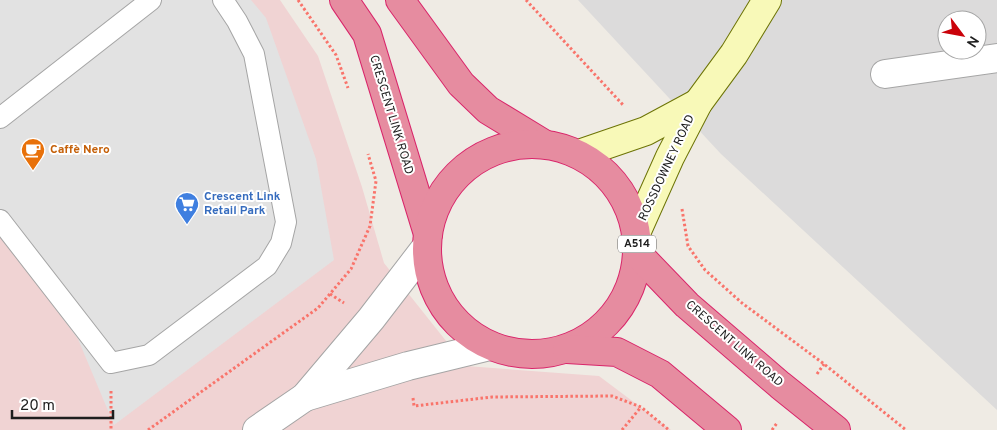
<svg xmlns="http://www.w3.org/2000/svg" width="997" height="430" viewBox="0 0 997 430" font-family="Overpass,sans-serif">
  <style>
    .residential { fill: #dcdbdb; fill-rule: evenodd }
    .commercial { fill: #f0d3d3 }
    .parking { fill: #e2e2e2 }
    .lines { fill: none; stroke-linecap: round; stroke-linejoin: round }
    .lane-casing { stroke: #a5a5a5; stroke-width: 22 }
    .street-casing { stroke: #a5a5a5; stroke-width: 30 }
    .secondary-casing { stroke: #6d7406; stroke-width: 30 }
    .highway-casing { stroke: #d9256a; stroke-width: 30 }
    .path { stroke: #f9746b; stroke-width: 3; stroke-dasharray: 2.5 2.5; stroke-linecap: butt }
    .lane { stroke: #fff; stroke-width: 20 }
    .street { stroke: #fff; stroke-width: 28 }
    .secondary { stroke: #f8f9b8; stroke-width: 28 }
    .highway { stroke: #e68ca0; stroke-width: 28 }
    .labels { text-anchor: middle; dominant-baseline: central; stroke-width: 4; stroke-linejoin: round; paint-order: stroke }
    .shield { fill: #fff; stroke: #626262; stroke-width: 1 }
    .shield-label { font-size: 11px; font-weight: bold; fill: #1e1e1e }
    .street-label { font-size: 12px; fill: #1e1e1e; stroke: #fff }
    .food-label { font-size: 12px; font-weight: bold; fill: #c56008; stroke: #fff; text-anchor: start }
    .shop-label { font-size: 12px; font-weight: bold; fill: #366cbe; stroke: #fff; text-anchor: start }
  </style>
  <rect width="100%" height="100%" fill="#efebe4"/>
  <!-- residential -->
  <path class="residential" d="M 578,0 L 997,0 L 997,410 L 721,154 ZM 947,20 L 977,20 L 977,50 L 947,50 Z"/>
  <!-- commercial -->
  <polygon class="commercial" points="0,0 280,0 318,56 362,187 384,263 466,366 599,376 671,430 0,430"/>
  <!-- parking -->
  <polygon class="parking" points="0,0 251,0 266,18 316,159 334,260 114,425 78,339 0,234"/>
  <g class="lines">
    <!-- lane casing -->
    <g class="lane-casing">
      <g id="lane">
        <polyline points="0,118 151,0"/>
        <polyline points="0,220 111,363 149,355 267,266 281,243 286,222 254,54 237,21 223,0"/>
      </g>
    </g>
    <!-- street casing -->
    <g class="street-casing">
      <g id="street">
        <polyline points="885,74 997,58"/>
        <polyline points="305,397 408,366 490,346"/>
        <polyline points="257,430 305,397 371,319 427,246"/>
      </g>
    </g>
    <!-- secondary casing -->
    <g class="secondary-casing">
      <g id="secondary">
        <polyline points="579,154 646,131 698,103"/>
        <polyline points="636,233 670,157 698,103 734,54 767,0"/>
      </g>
    </g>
    <!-- highway casing -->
    <g class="highway-casing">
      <g id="highway">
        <polyline points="344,0 367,34 428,234"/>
        <polyline points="400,0 461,84 488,110 544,144"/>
        <circle cx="532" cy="249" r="105"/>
        <polyline points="637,253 687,305 780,385 836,430"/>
        <polyline points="567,349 617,352 660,374 727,430"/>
      </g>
    </g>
    <!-- path -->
    <g class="path">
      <polyline points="298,0 336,55 348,88"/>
      <polyline points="526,0 624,106"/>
      <polyline points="682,209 688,246 705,270 742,303 824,364 906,430"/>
      <polyline points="330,294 344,303"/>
      <polyline points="817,374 824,364"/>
      <polyline points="111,391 111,430"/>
      <polyline points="413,398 414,406 492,397 612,396 641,407 669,430"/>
      <polyline points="148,430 318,308 351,269 370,226 376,181 368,154"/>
      <polyline points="622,430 641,407"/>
      <polyline points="772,430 777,423"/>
    </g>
    <!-- lane -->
    <use href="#lane" class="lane"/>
    <!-- street -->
    <use href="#street" class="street"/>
    <!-- secondary -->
    <use href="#secondary" class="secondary"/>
    <!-- highway -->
    <use href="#highway" class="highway"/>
  </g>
  <!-- icons -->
  <defs>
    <g id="cafe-pin" transform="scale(1.25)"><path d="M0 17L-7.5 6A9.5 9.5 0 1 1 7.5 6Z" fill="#e8710a" stroke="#fff"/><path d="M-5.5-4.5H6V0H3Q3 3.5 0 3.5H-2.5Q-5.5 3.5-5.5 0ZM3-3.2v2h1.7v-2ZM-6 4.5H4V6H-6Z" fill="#fff"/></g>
    <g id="supermarket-pin" transform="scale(1.25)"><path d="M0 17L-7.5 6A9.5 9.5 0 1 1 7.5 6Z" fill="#3f7fe0" stroke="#fff"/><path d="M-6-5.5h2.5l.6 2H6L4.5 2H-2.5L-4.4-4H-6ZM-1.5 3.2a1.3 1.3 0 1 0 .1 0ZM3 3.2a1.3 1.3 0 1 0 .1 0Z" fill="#fff"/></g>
  </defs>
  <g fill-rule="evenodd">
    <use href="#cafe-pin" x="33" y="150"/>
    <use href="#supermarket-pin" x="187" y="204"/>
  </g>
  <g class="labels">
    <!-- shield labels -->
    <rect class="shield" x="618" y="235.5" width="38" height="17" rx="4"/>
    <g class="shield-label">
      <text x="637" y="244">A514</text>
    </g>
    <!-- street labels -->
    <g class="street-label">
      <text transform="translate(391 115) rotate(73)">CRESCENT LINK ROAD</text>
      <text transform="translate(667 168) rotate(-65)">ROSSDOWNEY ROAD</text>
      <text transform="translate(734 344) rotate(41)">CRESCENT LINK ROAD</text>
    </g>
    <!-- food labels -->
    <g class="food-label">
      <text x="50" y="150">Caffè Nero</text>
    </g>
    <!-- shop labels -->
    <g class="shop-label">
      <text x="204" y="197">Crescent Link<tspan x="204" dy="14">Retail Park</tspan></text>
    </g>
  </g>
  <!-- north arrow -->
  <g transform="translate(962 35) rotate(122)"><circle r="24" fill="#ffffff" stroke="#a5a5a5"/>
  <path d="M0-4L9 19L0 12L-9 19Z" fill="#ca020a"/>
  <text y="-8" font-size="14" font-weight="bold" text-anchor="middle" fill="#1e1e1e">N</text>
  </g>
  <!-- scale -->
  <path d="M12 410v8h101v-8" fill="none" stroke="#1e1e1e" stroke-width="2.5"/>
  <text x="20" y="410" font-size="15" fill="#1e1e1e" stroke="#ffffff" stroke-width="4" paint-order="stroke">20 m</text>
</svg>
